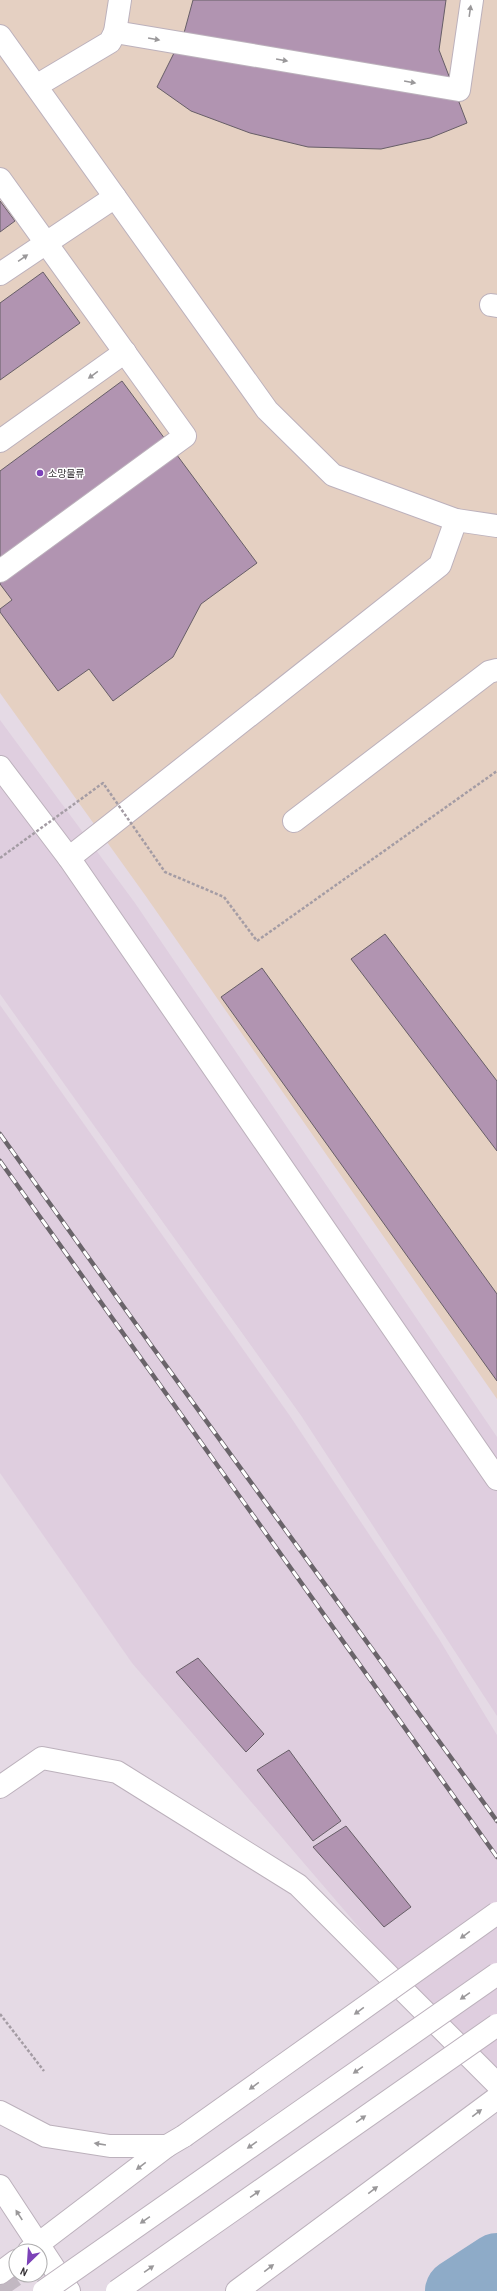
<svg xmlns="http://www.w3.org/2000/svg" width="497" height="2291" viewBox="0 0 497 2291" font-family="'Archivo Narrow','Noto Sans KR',sans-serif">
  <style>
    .commercial { fill: #e5d0c2 }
    .built { fill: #dfcedf }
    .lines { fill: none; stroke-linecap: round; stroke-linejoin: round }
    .river { stroke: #8eabc8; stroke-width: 64 }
    .building { fill: #b194b1; stroke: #675e67 }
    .major-tunnel { stroke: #c2b8c2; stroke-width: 22; stroke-dasharray: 22 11; stroke-linecap: butt }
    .minor-casing { stroke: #bcb1bc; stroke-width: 24 }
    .major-casing { stroke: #bcb1bc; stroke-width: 24 }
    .path { stroke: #a49ca4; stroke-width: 2.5; stroke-dasharray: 3 2; stroke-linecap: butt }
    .minor { stroke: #fff; stroke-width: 22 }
    .major { stroke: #fff; stroke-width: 22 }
    .rail-casing { stroke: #6a646a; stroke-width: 4.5 }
    .rail { stroke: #fff; stroke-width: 3; stroke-dasharray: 9; stroke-linecap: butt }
    .major-bridge-casing { stroke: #bcb1bc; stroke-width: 24; stroke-linecap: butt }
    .path-bridge { stroke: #a49ca4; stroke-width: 2.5; stroke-dasharray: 3 2; stroke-linecap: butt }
    .major-bridge { stroke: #fff; stroke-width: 22 }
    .oneway { fill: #9a989a }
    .poi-dot { fill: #7c42b8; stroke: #fff; stroke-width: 1.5 }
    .labels { text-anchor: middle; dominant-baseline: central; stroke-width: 3; stroke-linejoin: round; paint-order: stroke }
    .poi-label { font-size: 10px; fill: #353135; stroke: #fff; text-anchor: start }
  </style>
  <rect width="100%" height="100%" fill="#e5dae5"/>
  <!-- commercial -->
  <polygon class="commercial" points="0,0 497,0 497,1399 145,895 0,693"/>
  <!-- built -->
  <g class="built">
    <polygon points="0,720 135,903 497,1437 497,1716 302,1417 0,994"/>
    <polygon points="0,1005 290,1416 439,1639 497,1735 497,2088 132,1663 0,1473"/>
  </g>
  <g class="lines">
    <!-- river -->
    <polyline class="river" points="457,2291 497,2265"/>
  </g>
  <!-- building -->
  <g class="building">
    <polygon points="193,0 446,0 439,50 467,123 430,138 381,149 308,147 250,133 191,111 157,87 184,33"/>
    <polygon points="0,201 15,221 0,232"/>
    <polygon points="43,272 80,323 0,380 0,303"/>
    <polygon points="122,381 257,563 201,604 173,657 113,701 89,669 58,691 0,612 0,609 12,600 0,584 0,471"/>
    <polygon points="385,934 497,1081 497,1151 351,959"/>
    <polygon points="262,968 497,1294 497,1381 221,997"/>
    <polygon points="198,1658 264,1734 246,1752 176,1672"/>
    <polygon points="289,1750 341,1821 313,1841 257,1770"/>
    <polygon points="346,1826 411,1907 384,1927 313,1847"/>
  </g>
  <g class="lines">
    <!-- major-tunnel -->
    <polyline class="major-tunnel" points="0,2274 12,2291"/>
    <!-- minor casing -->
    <g class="minor-casing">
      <g id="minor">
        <polyline points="115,32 459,90 472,0"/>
        <polyline points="0,36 267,410 333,475 456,520 497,526"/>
        <polyline points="36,86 110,42 115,32 120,0"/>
        <polyline points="0,179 185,436 0,571"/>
        <polyline points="0,274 115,197"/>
        <polyline points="491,305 497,306"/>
        <polyline points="0,441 125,352"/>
        <polyline points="0,767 69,858 497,1479"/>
        <polyline points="294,821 489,672 497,670"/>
        <polyline points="69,858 440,565 456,520"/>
        <polyline points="0,1787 42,1758 117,1772 298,1885 497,2084"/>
      </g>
    </g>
    <!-- major casing -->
    <g class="major-casing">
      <g id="major">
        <polyline points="0,2112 46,2136 110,2146 167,2146"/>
        <polyline points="0,2186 69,2291"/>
        <polyline points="29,2251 167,2146 184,2136"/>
        <polyline points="0,2273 16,2261"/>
        <polyline points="237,2291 497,2098"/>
      </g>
    </g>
    <!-- path -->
    <polyline class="path" points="0,2014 44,2071"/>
    <!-- minor -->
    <use href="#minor" class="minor"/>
    <!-- major -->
    <use href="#major" class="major"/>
    <!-- rail casing -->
    <g class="rail-casing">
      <g id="rail">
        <polyline points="0,1134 151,1345 497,1821"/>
        <polyline points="0,1161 497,1857"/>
      </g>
    </g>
    <!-- rail -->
    <use href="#rail" class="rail"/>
    <!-- major-bridge casing -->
    <g class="major-bridge-casing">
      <g id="major-bridge">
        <polyline points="184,2136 497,1913"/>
        <polyline points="44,2291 497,1974"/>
        <polyline points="117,2291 497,2025"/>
      </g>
    </g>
    <!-- path-bridge -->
    <polyline class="path-bridge" points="0,858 103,783 165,872 224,897 257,941 497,771"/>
    <!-- major-bridge -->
    <use href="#major-bridge" class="major-bridge"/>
  </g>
  <!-- one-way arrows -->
  <defs><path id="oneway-solid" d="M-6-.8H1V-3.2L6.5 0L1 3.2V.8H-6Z"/></defs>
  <g class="oneway">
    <use href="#oneway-solid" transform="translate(470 11) rotate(-82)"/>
    <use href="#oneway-solid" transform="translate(154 39) rotate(10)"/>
    <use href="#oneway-solid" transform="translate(282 60) rotate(10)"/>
    <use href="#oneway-solid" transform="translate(410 82) rotate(10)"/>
    <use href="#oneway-solid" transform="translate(23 258) rotate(-35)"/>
    <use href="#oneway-solid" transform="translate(93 375) rotate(144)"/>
    <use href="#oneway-solid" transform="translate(465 1935) rotate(144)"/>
    <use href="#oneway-solid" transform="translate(465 1996) rotate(145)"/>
    <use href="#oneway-solid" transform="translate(359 2011) rotate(144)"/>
    <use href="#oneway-solid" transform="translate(358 2070) rotate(145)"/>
    <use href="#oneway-solid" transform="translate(254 2086) rotate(144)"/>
    <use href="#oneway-solid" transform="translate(477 2113) rotate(-37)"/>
    <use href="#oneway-solid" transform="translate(361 2119) rotate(-35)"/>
    <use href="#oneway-solid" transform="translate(100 2144) rotate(-171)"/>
    <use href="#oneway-solid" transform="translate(252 2145) rotate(145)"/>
    <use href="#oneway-solid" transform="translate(141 2166) rotate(143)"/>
    <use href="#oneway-solid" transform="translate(373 2190) rotate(-37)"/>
    <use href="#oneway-solid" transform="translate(255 2194) rotate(-35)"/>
    <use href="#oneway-solid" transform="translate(19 2215) rotate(-123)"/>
    <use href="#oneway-solid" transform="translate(145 2220) rotate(145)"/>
    <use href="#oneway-solid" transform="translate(269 2268) rotate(-37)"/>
    <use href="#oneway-solid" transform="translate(149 2269) rotate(-35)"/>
  </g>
  <!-- markers -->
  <circle class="poi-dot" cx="40" cy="473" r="4"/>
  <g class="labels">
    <!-- poi labels -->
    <g class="poi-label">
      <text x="48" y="473">소망물류</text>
    </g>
  </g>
  <!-- north arrow -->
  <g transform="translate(28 2263) rotate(205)"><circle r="19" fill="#ffffff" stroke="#aeadae"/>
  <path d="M0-3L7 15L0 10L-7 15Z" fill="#7c42b8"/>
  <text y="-6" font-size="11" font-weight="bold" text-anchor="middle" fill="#353135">N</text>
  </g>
</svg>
